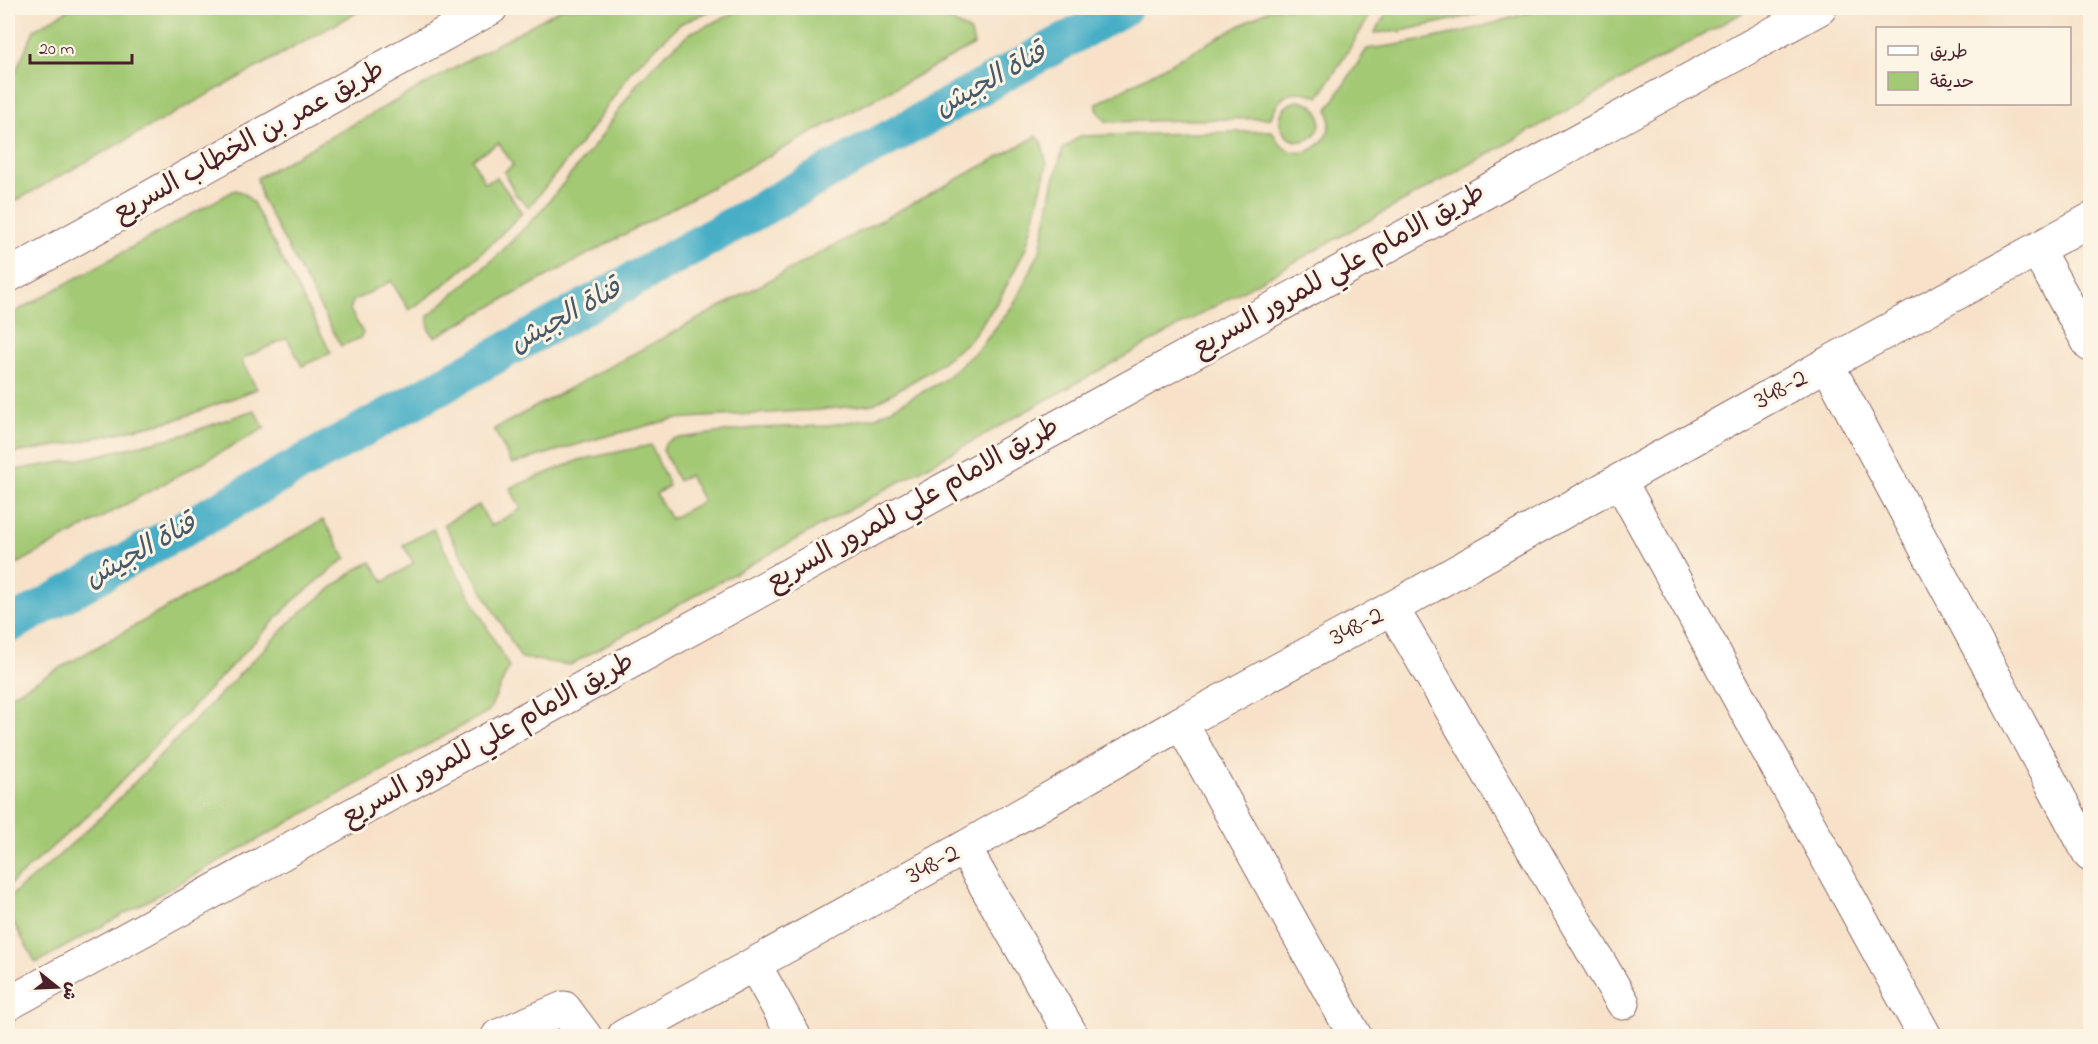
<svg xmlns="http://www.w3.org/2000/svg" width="2098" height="1044" viewBox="0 0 2098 1044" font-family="'Indie Flower','Playpen Sans Arabic',sans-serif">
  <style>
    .green { fill: #a3c974; stroke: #767450; stroke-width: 1.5 }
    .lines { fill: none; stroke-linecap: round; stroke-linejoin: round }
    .canal { stroke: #46aec6; stroke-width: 36 }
    .street-casing { stroke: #876362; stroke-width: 35 }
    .highway-casing { stroke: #876362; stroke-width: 35 }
    .street { stroke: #fff; stroke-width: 33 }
    .highway { stroke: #fff; stroke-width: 33 }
    .labels { text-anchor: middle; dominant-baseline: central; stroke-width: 6; stroke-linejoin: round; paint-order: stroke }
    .street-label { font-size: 27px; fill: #4a1f2b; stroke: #fcf5e5 }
    .water-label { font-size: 28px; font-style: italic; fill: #485869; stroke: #fcf5e5 }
  </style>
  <rect width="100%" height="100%" fill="#fcf5e5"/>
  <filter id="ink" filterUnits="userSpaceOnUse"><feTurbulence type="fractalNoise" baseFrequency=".0167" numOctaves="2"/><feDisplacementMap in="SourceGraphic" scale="12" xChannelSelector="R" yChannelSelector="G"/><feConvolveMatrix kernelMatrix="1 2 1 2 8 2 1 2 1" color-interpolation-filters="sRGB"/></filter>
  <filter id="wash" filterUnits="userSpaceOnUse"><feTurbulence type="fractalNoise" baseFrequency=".008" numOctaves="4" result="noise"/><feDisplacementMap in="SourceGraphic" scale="24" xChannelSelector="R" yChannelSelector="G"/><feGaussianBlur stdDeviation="1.35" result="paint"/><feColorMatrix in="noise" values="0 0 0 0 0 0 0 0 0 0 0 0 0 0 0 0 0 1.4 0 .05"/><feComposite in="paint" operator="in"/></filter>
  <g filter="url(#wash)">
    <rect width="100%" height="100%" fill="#f7e2c9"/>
    <!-- green -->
    <g class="green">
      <polygon points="71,8 365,8 8,205 8,89 34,30"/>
      <path d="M 562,8 L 717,8 L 680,24 L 632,70 L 588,134 L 529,207 L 515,194 L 504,172 L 513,165 L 499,143 L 472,159 L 485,183 L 497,177 L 522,213 C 487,249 451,283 409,310 L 391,281 L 353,301 L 350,310 L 363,333 L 360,338 L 341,346 L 261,197 L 257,178 Z"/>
      <polygon points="746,8 927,8 968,30 971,33 974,45 435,337 429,330 428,316 496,257 540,212 598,141 636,85 662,57 690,33"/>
      <polygon points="957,8 993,8 976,17"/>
      <path d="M 1272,8 L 1375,8 L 1319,97 C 1295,86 1279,93 1271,118 L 1107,122 L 1099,113 L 1096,104 Z"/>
      <polygon points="1390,8 1506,8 1401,31 1374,33"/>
      <path d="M 1541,8 L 1751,8 L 570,665 L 521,658 L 444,524 L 479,505 L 491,526 L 521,509 L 510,488 L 579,460 L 651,445 L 669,486 L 656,494 L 671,519 L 703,501 L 689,475 L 678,481 L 663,450 L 665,444 L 672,439 L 754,428 L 825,426 L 876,417 L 941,382 L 979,349 L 1014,304 L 1040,251 L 1053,184 L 1063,149 L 1080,136 L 1272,131 C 1274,135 1277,140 1280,144 C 1303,167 1339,139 1328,109 L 1367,49 C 1428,42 1484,28 1541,8 Z"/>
      <circle cx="1300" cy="121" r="20"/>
      <polygon points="1037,136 1042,144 1047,165 1026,248 999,300 969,341 932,370 874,404 819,410 674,419 603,437 512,464 494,429"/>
      <polygon points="235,190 244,193 253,203 331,353 302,366 287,338 244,358 242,362 257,389 178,419 74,443 8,454 8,316"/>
      <polygon points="254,410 265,428 8,569 8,471 82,459 183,435"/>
      <polygon points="323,520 346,558 293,601 97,807 8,886 8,697"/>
      <polygon points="433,529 509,667 489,711 36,963 8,913 8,898 54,860 102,816 295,617 355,570 371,562 384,582 414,563 403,545"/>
    </g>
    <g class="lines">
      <!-- canal -->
      <polyline class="canal" points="8,626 1124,8"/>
    </g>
  </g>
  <g filter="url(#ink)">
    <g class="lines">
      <!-- street casing -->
      <g class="street-casing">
        <g id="street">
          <polyline points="2037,250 2090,345"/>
          <polyline points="1827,364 2090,855"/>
          <polyline points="1620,481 1925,1036"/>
          <polyline points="1392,608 1623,1003"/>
          <polyline points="1181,723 1355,1036"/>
          <polyline points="964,848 1072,1036"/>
          <polyline points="754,964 794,1036"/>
          <polyline points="498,1036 564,1008 585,1036"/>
          <polyline points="624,1036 964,848 1181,723 1392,608 1827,364 2090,220"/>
        </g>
      </g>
      <!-- highway casing -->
      <g class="highway-casing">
        <g id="highway">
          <polyline points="8,276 491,8"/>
          <polyline points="8,1004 1820,8"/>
        </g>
      </g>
      <!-- street -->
      <use href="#street" class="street"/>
      <!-- highway -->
      <use href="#highway" class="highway"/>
    </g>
  </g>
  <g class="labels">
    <!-- street labels -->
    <g class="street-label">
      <text transform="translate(249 142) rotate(-29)">طريق عمر بن الخطاب السريع</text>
      <text transform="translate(1339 271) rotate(-29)">طريق الامام علي للمرور السريع</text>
      <text transform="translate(1781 390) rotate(-29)">348-2</text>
      <text transform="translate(913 505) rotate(-29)">طريق الامام علي للمرور السريع</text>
      <text transform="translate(1357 627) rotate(-28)">348-2</text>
      <text transform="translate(488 740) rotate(-29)">طريق الامام علي للمرور السريع</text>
      <text transform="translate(933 865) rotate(-29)">348-2</text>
    </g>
    <!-- water labels -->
    <g class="water-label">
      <text transform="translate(991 81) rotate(-29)">قناة الجيش</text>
      <text transform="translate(566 317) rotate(-29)">قناة الجيش</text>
      <text transform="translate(141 552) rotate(-29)">قناة الجيش</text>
    </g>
  </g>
  <!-- margin -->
  <rect width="2098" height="1044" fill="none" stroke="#fcf5e5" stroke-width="30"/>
  <!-- legend -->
  <rect x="1876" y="27" width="195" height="78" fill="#fcf5e5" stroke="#b59f9b" stroke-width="1.5"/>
  <rect x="1888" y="46" width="30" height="9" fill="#ffffff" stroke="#b59f9b" stroke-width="1.5"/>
  <text x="1930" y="57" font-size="18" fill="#4a1f2b">طريق</text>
  <rect x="1888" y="72" width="30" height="18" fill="#a3c974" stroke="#b59f9b" stroke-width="1.5"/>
  <text x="1930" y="87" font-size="18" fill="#4a1f2b">حديقة</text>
  <!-- north arrow -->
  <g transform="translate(57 987) rotate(108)" stroke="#fcf5e5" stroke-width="4.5" paint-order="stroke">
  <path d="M0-4.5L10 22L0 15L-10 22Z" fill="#4a1f2b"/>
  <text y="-9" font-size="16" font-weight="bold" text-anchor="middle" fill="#4a1f2b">ش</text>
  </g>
  <!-- scale -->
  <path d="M30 54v9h102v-9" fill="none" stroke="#4a1f2b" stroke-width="3"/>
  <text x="39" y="54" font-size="18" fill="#4a1f2b" stroke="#fcf5e5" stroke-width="4.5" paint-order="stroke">20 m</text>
</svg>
